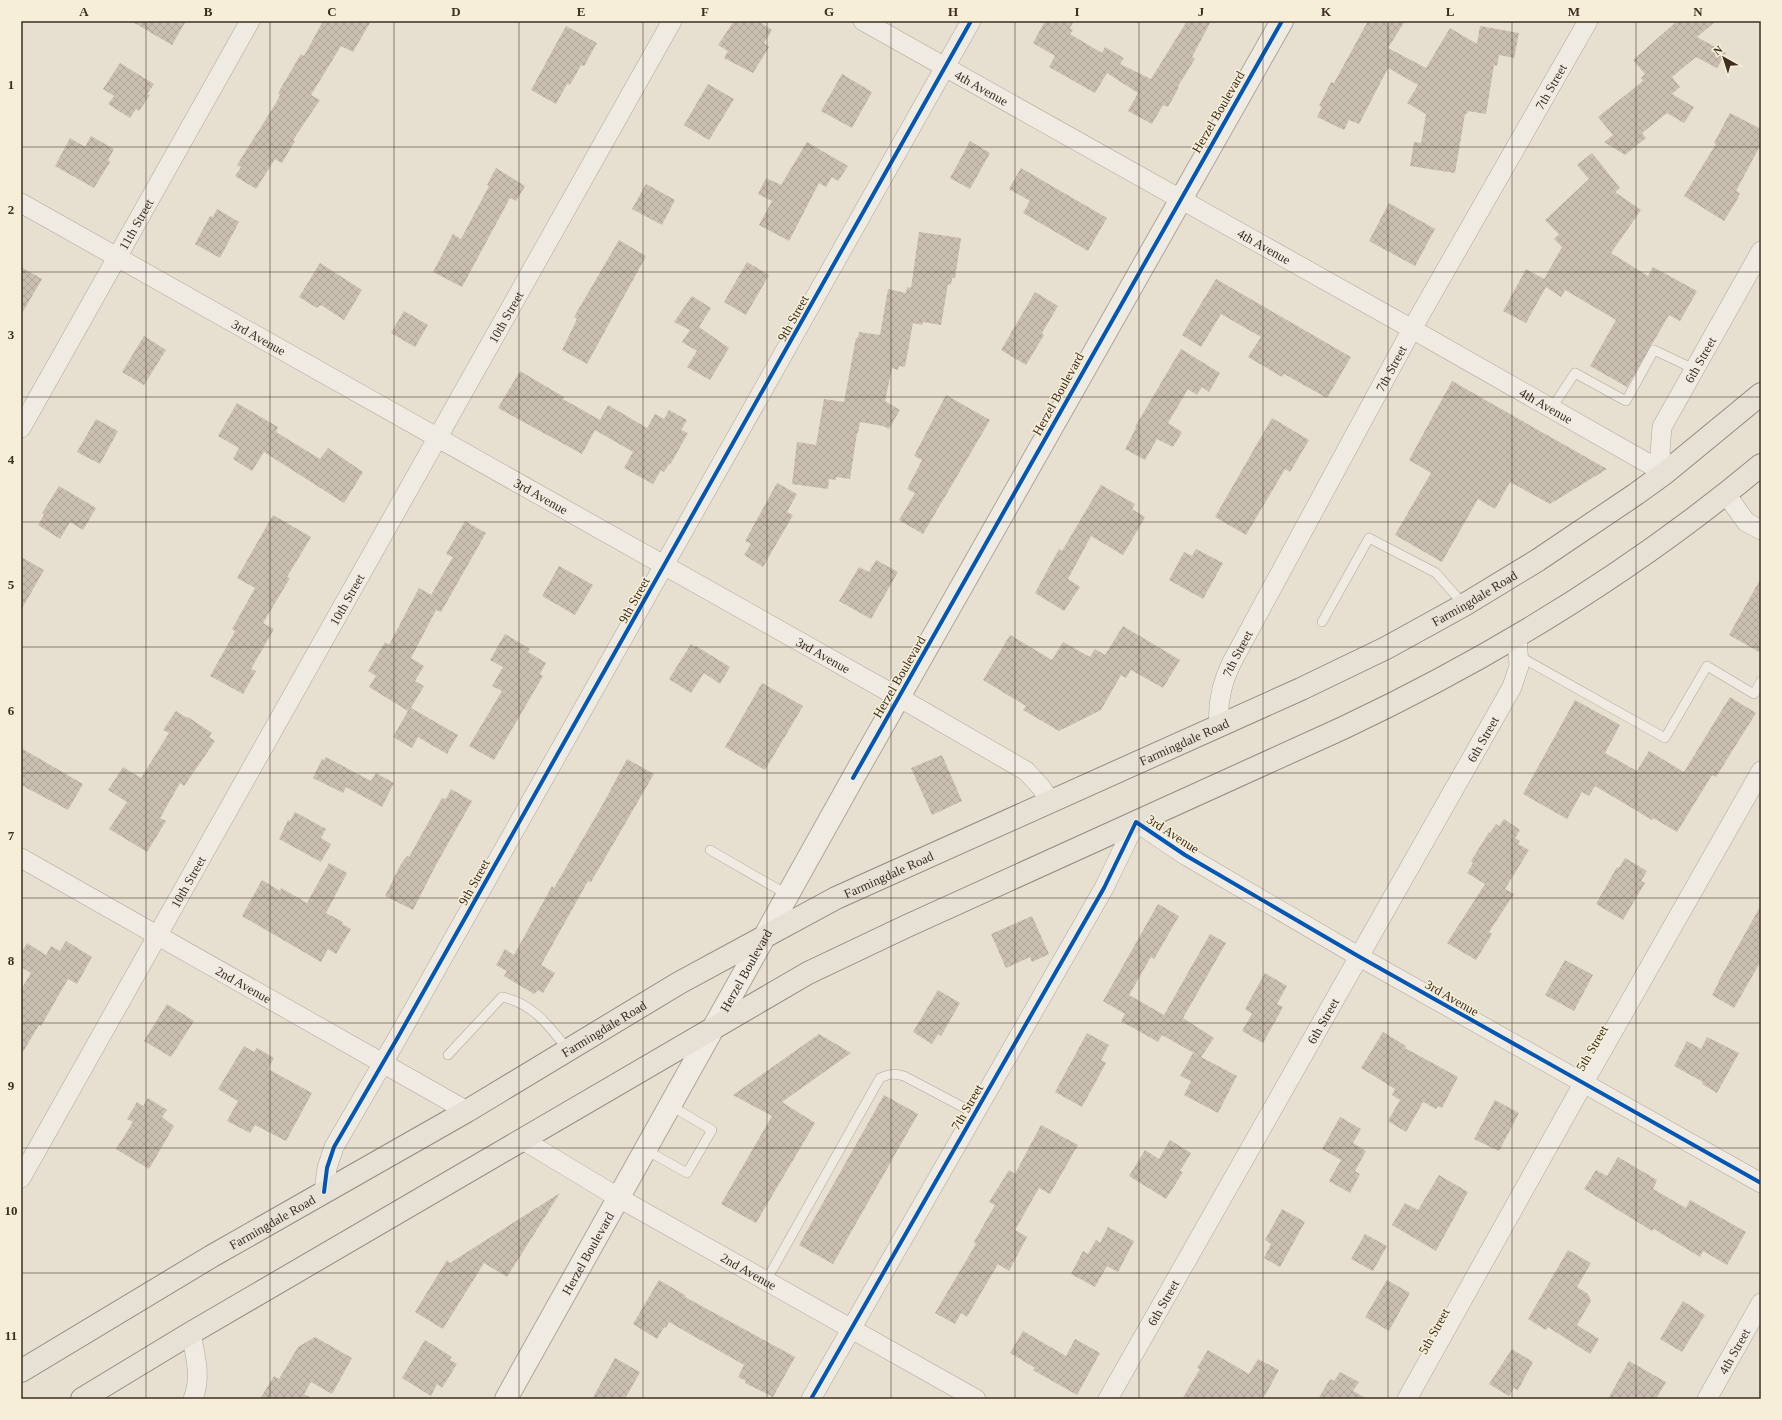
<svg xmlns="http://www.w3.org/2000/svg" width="1782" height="1420" viewBox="0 0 1782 1420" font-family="'Times New Roman',serif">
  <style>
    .building { fill: url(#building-cross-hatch) }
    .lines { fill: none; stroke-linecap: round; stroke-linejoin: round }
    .service-casing { stroke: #ada599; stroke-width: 10 }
    .minor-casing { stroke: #ada599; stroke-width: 20 }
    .tertiary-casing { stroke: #ada599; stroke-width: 24 }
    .primary-casing { stroke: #928b80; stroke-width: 24 }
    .service { stroke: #efebe3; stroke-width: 9 }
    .minor { stroke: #efebe3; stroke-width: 19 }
    .tertiary { stroke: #efebe3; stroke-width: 22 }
    .primary { stroke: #e6e1d4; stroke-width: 22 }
    .cycleway-casing { stroke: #f7eed8; stroke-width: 6 }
    .cycleway { stroke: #0057b8; stroke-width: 4 }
    .grid { fill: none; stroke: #3d2e20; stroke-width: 1; stroke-opacity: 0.55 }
    .labels { text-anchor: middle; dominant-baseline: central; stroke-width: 3; stroke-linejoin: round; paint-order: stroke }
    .street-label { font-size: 13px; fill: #3d2e20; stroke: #f7eed8 }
    .neatline { fill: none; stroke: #3d2e20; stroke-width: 1.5 }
    .grid-label { font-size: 13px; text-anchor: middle; font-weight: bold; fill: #3d2e20 }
  </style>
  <defs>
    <pattern id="building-cross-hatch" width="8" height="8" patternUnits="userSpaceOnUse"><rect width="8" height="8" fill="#cbbfb2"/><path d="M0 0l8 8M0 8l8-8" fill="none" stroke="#afa499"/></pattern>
  </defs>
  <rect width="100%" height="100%" fill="#e7e0d1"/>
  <!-- building -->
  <g class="building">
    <polygon points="131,21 186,21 172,45"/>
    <polygon points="323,21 371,21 353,52 341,46 311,95 320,100 293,140 295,141 282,163 275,159 256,189 235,176 241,167 237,165 276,103 280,95 278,93 301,54 304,56"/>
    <polygon points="734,21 758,21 772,30 764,43 769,47 753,73 724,58 728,51 718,45"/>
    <polygon points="1045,21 1074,21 1070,28 1073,30 1070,34 1102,53 1105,47 1124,58 1120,64 1151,79 1187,21 1211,21 1192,57 1195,59 1178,86 1179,87 1168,107 1163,105 1152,124 1128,111 1138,93 1107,73 1095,93 1049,67 1055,56 1033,43"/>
    <polygon points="1368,21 1405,21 1388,48 1426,68 1450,28 1477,44 1480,26 1519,33 1514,58 1499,55 1497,66 1494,65 1486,114 1468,111 1467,114 1465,114 1455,173 1410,166 1414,142 1421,143 1426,114 1407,103 1418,85 1388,68 1359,124 1349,120 1344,130 1317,117 1322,107 1319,106 1331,82 1334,83"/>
    <polygon points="1677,21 1716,21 1697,37 1726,53 1717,68 1696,57 1672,77 1680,87 1672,94 1694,107 1684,123 1667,113 1642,133 1646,138 1625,155 1604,142 1613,135 1598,117 1643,81 1641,78 1645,74 1633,60"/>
    <polygon points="566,26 597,43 584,66 581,65 570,85 567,84 556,104 531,90"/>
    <polygon points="120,63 154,84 147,94 150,95 139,111 136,109 130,118 108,104 114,96 103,89"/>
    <polygon points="842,74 872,92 852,128 821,111"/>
    <polygon points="708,84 734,99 709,140 684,125"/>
    <polygon points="1730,113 1761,129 1761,144 1736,191 1740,193 1737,200 1724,221 1684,196 1716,144 1714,143"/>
    <polygon points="91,136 114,149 108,160 110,162 94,188 55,166 70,138 85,147"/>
    <polygon points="970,141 990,153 970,189 950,178"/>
    <polygon points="807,142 848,166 838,181 832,177 826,187 819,183 789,241 759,225 772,201 758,194 766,178 781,185"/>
    <polygon points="1592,153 1620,188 1615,192 1641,210 1611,253 1648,276 1653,267 1697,291 1680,321 1669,315 1627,387 1590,366 1616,320 1565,290 1561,297 1546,287 1526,323 1503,311 1526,269 1544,279 1562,247 1554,239 1559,234 1545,220 1589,179 1577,165"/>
    <polygon points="496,168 525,186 516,201 510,198 462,287 433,272 453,234 461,239 489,186 487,185"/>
    <polygon points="1021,168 1107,218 1088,251 1023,213 1030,201 1009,189"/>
    <polygon points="646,184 675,200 662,225 632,209"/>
    <polygon points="1389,203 1435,229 1415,266 1369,241"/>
    <polygon points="217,209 239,222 220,258 195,244 210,216 213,217"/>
    <polygon points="919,232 961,238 955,278 952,278 951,285 948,284 941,325 923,322 922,325 913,323 905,367 899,366 898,370 892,368 885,401 900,410 889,429 883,426 860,422 858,433 857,433 850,479 836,477 836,480 829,479 828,489 792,484 797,442 816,445 824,399 844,402 856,338 858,338 859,332 880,335 888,289 906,293 907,287 911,288"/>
    <polygon points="619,240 646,256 587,364 562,350 577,319 574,317"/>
    <polygon points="747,262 769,275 746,315 724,302"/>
    <polygon points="320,263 362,290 344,320 321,305 317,308 299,297"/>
    <polygon points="21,267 42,279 21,315"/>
    <polygon points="1216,279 1351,357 1327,398 1284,374 1282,377 1248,357 1261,337 1221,314 1201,347 1182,335"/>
    <polygon points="1035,292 1058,306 1042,333 1044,335 1026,365 1001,350"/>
    <polygon points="692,296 711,308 699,327 729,348 710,380 687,367 697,351 682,342 690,330 674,322"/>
    <polygon points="404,311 428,325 415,347 391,333"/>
    <polygon points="144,336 166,350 144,385 122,372"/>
    <polygon points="1181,349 1220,373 1209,392 1202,387 1197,395 1188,389 1168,423 1182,432 1173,447 1157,439 1145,460 1125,449 1136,428 1135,427"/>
    <polygon points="520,371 564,397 563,399 600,420 608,405 647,428 655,414 664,419 669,410 687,420 681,430 688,433 670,465 669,464 664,472 661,470 653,484 624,468 633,452 595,430 582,454 498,408"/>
    <polygon points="1452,381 1607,469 1550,504 1510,482 1495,509 1478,499 1442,562 1395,535 1431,473 1409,460"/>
    <polygon points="946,395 990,420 923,534 899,520 915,493 907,489 922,460 914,456"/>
    <polygon points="237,403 278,427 276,432 320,459 328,448 363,472 344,503 264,452 252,471 233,459 239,448 218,436"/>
    <polygon points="1272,418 1309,440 1290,472 1285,469 1246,535 1215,517"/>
    <polygon points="96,419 118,431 100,464 77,452"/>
    <polygon points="777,483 797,494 787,512 793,515 763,567 744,555 751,544 745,541"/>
    <polygon points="1101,485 1135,504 1132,509 1145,517 1123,555 1091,536 1068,579 1080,587 1064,611 1035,593 1059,549 1062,551"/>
    <polygon points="59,486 96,508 83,530 70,522 60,539 38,525 44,515 42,513"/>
    <polygon points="273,515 311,537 287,577 290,578 263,623 274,629 251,669 256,671 243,694 210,676 232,637 235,631 232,629 255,588 237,578"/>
    <polygon points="465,521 486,533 441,612 436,610 411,658 424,666 415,681 424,686 411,708 458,735 447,754 418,737 412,748 393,737 408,711 369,687 376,676 368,671 385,642 389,645 419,588 431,595 453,557 446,554"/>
    <polygon points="1196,549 1223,563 1203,599 1169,580 1184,552 1192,556"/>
    <polygon points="21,557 44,570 21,610"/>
    <polygon points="876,560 898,572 871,619 839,601 859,567 869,572"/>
    <polygon points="559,566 593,585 575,615 542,596"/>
    <polygon points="1761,578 1761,653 1729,635"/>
    <polygon points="1123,626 1180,660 1163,688 1131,670 1126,678 1121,675 1101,710 1059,731 1023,710 1026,706 983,680 1010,635 1052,660 1063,642 1090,657 1095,649 1105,655"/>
    <polygon points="505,634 530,649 528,652 546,663 540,674 543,676 494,760 469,746 502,691 492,686 503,667 490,660"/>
    <polygon points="691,644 695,647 696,646 730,667 720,684 704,673 691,693 669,679"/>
    <polygon points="762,683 803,706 765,770 725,747"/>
    <polygon points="1730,697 1756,713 1716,777 1712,775 1677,832 1653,818 1652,820 1595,786 1589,796 1582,792 1567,819 1523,794 1575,700 1620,725 1605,753 1637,771 1649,751 1684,772"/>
    <polygon points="176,711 187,718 188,717 212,733 209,737 215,741 184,786 180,783 160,818 166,821 147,852 109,829 127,802 108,790 123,767 141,778 169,733 163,730"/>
    <polygon points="21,748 83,784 68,810 21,785"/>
    <polygon points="942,755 962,801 932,815 911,768"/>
    <polygon points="326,757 371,781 376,773 394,783 382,807 346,787 343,793 313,778 322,759 324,760"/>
    <polygon points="627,759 654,774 591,882 588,881 541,965 555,973 543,993 538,990 534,994 504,976 507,971 496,965 505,949 514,955 552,886 554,888 603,804"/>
    <polygon points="451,789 472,801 436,865 413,910 385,896 401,864 407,856 409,857 442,798 446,799"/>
    <polygon points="295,812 326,829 321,838 331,844 321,862 279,839 288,820 290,821"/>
    <polygon points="1504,819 1520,830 1515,838 1520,841 1518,844 1529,850 1505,889 1514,894 1489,932 1492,934 1476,960 1447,943 1485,884 1467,873 1473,863 1471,861 1489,832 1490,833 1496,824 1499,826"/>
    <polygon points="1625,858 1647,871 1641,881 1645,883 1623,920 1596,904 1617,867 1619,868"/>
    <polygon points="329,863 347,873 326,913 343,922 342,924 351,929 336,954 328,949 321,962 242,916 262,880 280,891 281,888 307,903"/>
    <polygon points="1158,904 1179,916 1154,959 1151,957 1129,995 1164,1015 1210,934 1226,943 1183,1018 1214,1038 1201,1057 1237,1076 1218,1113 1184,1095 1191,1081 1180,1076 1193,1053 1201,1057 1162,1035 1158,1042 1121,1021 1125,1014 1103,1001"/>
    <polygon points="1761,905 1761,961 1734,1008 1712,995 1719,982 1718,982"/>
    <polygon points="1032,916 1049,954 1032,962 1030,957 1006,968 991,934"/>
    <polygon points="66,941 92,957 77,984 68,979 41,1026 39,1025 21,1055 21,990 31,973 21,967 21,953 27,943 46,955 51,946 60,951"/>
    <polygon points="1565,960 1593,975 1574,1011 1545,995"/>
    <polygon points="1265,973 1287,986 1277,1004 1283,1007 1263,1043 1242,1031 1252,1014 1245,1009"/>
    <polygon points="938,990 960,1003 941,1036 938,1034 932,1044 913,1032"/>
    <polygon points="167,1004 194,1021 171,1057 144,1041"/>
    <polygon points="1383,1032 1406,1046 1405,1048 1458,1077 1442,1108 1438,1106 1436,1109 1423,1102 1406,1132 1388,1121 1400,1100 1392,1095 1395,1089 1361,1068"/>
    <polygon points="1087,1033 1109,1045 1101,1060 1106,1063 1082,1107 1055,1092"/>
    <polygon points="819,1034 851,1053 782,1102 815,1123 756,1223 721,1204 772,1116 733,1095"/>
    <polygon points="1707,1037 1739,1053 1717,1093 1702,1084 1703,1082 1674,1066 1687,1041 1701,1049"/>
    <polygon points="244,1046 254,1052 257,1048 274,1058 268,1069 312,1093 286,1141 255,1125 250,1133 227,1121 238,1101 218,1089"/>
    <polygon points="884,1095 918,1114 833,1264 799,1245"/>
    <polygon points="148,1098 167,1110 162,1117 174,1126 149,1169 116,1149 133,1122 127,1119 137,1102 143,1106"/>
    <polygon points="1495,1100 1519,1113 1499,1151 1474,1139"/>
    <polygon points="1340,1117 1361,1129 1353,1143 1366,1151 1355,1171 1360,1174 1350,1193 1329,1181 1341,1160 1322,1149"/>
    <polygon points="1041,1125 1078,1145 1050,1194 1039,1188 1015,1230 1027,1237 1009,1271 998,1264 967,1317 961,1313 955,1324 935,1313 976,1244 974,1242 995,1205 989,1202 1009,1170 1015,1174"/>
    <polygon points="1170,1140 1191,1153 1180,1171 1183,1172 1166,1199 1129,1176 1145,1150 1159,1159"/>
    <polygon points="1618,1157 1657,1180 1653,1189 1686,1208 1690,1200 1746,1232 1727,1265 1703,1251 1700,1257 1654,1229 1652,1231 1584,1189 1596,1170 1607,1176"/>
    <polygon points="1439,1175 1468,1192 1436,1251 1392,1225 1405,1203 1418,1210"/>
    <polygon points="560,1193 507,1277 484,1263 443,1329 415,1312 447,1260 450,1263"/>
    <polygon points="1282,1209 1305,1222 1280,1267 1264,1258 1271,1244 1265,1240"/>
    <polygon points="1108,1227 1134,1241 1118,1272 1107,1266 1095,1287 1071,1274 1083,1251 1088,1254 1096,1240 1100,1243"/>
    <polygon points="1365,1234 1387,1246 1373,1271 1351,1259"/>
    <polygon points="1568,1250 1591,1263 1577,1287 1588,1294 1591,1301 1577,1325 1599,1339 1590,1354 1548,1327 1546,1330 1528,1319"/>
    <polygon points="659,1280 685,1295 685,1297 795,1357 773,1397 745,1383 746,1381 738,1377 744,1365 669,1322 666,1328 664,1327 657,1339 633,1324"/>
    <polygon points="1387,1280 1410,1293 1389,1331 1365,1317"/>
    <polygon points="1683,1301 1705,1315 1682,1352 1660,1339"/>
    <polygon points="1023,1331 1066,1356 1075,1339 1100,1353 1077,1395 1033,1370 1035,1368 1010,1353"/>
    <polygon points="315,1337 352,1358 332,1394 311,1382 304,1394 313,1399 260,1399 274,1376 279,1379 298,1347"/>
    <polygon points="425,1340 452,1357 450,1360 457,1364 442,1388 437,1384 431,1396 402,1378"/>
    <polygon points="1512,1349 1533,1362 1518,1390 1514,1388 1509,1396 1489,1384"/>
    <polygon points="1208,1350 1249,1374 1258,1359 1279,1370 1263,1399 1182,1399 1200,1369 1197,1368"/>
    <polygon points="615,1358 640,1372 625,1399 592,1399"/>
    <polygon points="1629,1361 1666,1382 1656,1399 1608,1399"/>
    <polygon points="1340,1372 1359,1382 1353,1391 1367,1399 1318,1399 1330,1379 1334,1381"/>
  </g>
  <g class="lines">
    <!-- service casing -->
    <g class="service-casing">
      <g id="service">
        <polyline points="1551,409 1575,373 1626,401 1654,350 1694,369"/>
        <polyline points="1322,622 1369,538 1436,573 1464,605"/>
        <polyline points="1519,656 1665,738 1707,666 1754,694 1761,681"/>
        <polyline points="710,850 788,895"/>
        <path d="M 448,1055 L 502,997 C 533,1003 550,1027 568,1050"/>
        <polyline points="646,1150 687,1173 712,1130 671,1106"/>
        <path d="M 766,1281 L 880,1078 C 889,1074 894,1073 904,1076 L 974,1113"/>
      </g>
    </g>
    <!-- minor casing -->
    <g class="minor-casing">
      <g id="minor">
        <path id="s1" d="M 863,21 L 1412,329 L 1665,473"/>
        <path id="s2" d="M 21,203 L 914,706 L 1026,771 L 1040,786 L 1051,802"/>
        <path id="s3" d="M 21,428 L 250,21"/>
        <path id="s4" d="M 1665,473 L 1660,453 L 1662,427 L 1761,251"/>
        <polyline points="1726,494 1746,522 1761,530"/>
        <path id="s5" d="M 1219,725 C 1217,703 1222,682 1232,662 L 1412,329 L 1588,21"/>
        <path id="s6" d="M 21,858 L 467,1111"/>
        <path id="s7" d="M 523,1140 L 619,1198 L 976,1399"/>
        <path id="s8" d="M 21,1178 L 672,21"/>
        <polyline points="324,1192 327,1168 334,1147 398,1037 971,21"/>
        <path d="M 191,1333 C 195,1355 202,1377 193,1399"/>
        <polyline points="811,1399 1104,888 1136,822 1185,855 1358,956 1761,1183"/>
        <path id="s9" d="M 1108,1399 L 1512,687 L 1519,666 L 1517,637"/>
        <polyline points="1407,1399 1583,1084 1761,771"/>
        <path id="s10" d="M 1707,1399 L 1761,1303"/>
      </g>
    </g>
    <!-- tertiary casing -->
    <g class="tertiary-casing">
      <g id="tertiary">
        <path id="s11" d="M 506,1399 L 853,778 L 1282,21"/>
      </g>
    </g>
    <!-- primary casing -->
    <g class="primary-casing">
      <g id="primary">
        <path id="s12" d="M 21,1371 L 212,1256 L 467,1111 L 679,983 L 836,898 L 1301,689 L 1386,648 L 1464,605 L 1538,560 L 1636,494 L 1665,473 L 1761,394"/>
        <path d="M 82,1399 L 191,1333 L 808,973 L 907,926 L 1343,728 C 1493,657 1634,571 1761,465"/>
      </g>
    </g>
    <!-- service -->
    <use href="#service" class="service"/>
    <!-- minor -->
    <use href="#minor" class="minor"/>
    <!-- tertiary -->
    <use href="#tertiary" class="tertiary"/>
    <!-- primary -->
    <use href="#primary" class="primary"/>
    <!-- cycleway casing -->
    <g class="cycleway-casing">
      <g id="cycleway">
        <polyline points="853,778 1282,21"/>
        <polyline points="324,1192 327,1168 334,1147 398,1037 971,21"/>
        <polyline points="811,1399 1104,888 1136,822 1185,855 1358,956 1761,1183"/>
      </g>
    </g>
    <!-- cycleway -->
    <use href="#cycleway" class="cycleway"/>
  </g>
  <!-- grid -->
  <path class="grid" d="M 146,21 L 146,1399M 270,21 L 270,1399M 394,21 L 394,1399M 519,21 L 519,1399M 643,21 L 643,1399M 767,21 L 767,1399M 891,21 L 891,1399M 1015,21 L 1015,1399M 1139,21 L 1139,1399M 1263,21 L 1263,1399M 1388,21 L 1388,1399M 1512,21 L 1512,1399M 1636,21 L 1636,1399M 21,147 L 1761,147M 21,272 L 1761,272M 21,397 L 1761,397M 21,522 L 1761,522M 21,647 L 1761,647M 21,773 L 1761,773M 21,898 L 1761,898M 21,1023 L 1761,1023M 21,1148 L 1761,1148M 21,1273 L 1761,1273"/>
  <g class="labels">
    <!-- street labels -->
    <g class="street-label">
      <text stroke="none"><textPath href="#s5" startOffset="723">7th Street</textPath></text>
      <text stroke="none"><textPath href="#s1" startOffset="136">4th Avenue</textPath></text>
      <text transform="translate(1218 112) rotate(-60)">Herzel Boulevard</text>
      <text stroke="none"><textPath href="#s3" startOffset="234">11th Street</textPath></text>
      <text stroke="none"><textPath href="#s1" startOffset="460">4th Avenue</textPath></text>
      <text stroke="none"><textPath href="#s8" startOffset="988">10th Street</textPath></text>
      <text transform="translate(793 318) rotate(-61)">9th Street</text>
      <text stroke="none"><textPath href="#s2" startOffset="273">3rd Avenue</textPath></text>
      <text stroke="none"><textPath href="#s4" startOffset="124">6th Street</textPath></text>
      <text stroke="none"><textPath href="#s5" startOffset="399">7th Street</textPath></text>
      <text transform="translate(1058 394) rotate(-61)">Herzel Boulevard</text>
      <text stroke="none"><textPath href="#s1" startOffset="784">4th Avenue</textPath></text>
      <text stroke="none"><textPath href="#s2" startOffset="597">3rd Avenue</textPath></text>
      <text stroke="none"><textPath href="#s12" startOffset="1648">Farmingdale Road</textPath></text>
      <text stroke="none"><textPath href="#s8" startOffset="664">10th Street</textPath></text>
      <text transform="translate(634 600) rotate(-61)">9th Street</text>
      <text stroke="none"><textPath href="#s2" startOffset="921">3rd Avenue</textPath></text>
      <text stroke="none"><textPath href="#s5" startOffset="75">7th Street</textPath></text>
      <text transform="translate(899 677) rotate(-60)">Herzel Boulevard</text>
      <text stroke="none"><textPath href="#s9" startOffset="759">6th Street</textPath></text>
      <text stroke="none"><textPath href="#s12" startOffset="1324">Farmingdale Road</textPath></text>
      <text transform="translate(1173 834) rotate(33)">3rd Avenue</text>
      <text stroke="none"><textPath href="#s12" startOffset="1000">Farmingdale Road</textPath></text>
      <text stroke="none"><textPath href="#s8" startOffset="340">10th Street</textPath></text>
      <text transform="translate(474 882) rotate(-61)">9th Street</text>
      <text stroke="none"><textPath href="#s11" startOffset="491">Herzel Boulevard</textPath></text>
      <text stroke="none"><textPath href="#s6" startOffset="256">2nd Avenue</textPath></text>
      <text transform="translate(1452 998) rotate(30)">3rd Avenue</text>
      <text stroke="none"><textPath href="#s9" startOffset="435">6th Street</textPath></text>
      <text stroke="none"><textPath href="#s12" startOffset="676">Farmingdale Road</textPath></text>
      <text transform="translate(1592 1048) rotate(-60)">5th Street</text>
      <text transform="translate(967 1107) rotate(-60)">7th Street</text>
      <text stroke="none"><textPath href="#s12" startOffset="292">Farmingdale Road</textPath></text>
      <text stroke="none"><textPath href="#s11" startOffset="167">Herzel Boulevard</textPath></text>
      <text stroke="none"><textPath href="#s7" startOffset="261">2nd Avenue</textPath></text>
      <text stroke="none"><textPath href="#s9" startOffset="111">6th Street</textPath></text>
      <text transform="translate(1434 1331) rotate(-61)">5th Street</text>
      <text stroke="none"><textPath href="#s10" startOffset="55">4th Street</textPath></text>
    </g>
  </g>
  <!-- border -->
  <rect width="1782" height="1420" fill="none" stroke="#f7eed8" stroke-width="44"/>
  <!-- north arrow -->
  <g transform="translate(1724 58) rotate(321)" stroke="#f7eed8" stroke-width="3" paint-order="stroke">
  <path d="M0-3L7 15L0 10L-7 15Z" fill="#3d2e20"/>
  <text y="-6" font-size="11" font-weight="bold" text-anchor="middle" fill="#3d2e20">N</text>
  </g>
  <rect x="22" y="22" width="1738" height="1376" class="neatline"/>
  <g class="grid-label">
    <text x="84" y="16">A</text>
    <text x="208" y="16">B</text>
    <text x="332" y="16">C</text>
    <text x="456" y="16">D</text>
    <text x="581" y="16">E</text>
    <text x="705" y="16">F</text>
    <text x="829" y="16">G</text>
    <text x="953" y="16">H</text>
    <text x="1077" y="16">I</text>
    <text x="1201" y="16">J</text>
    <text x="1326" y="16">K</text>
    <text x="1450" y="16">L</text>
    <text x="1574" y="16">M</text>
    <text x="1698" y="16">N</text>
    <text x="11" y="89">1</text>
    <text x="11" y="214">2</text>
    <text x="11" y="339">3</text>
    <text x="11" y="464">4</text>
    <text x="11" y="589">5</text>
    <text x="11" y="715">6</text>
    <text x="11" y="840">7</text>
    <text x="11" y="965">8</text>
    <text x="11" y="1090">9</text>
    <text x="11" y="1215">10</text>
    <text x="11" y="1340">11</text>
  </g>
</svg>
